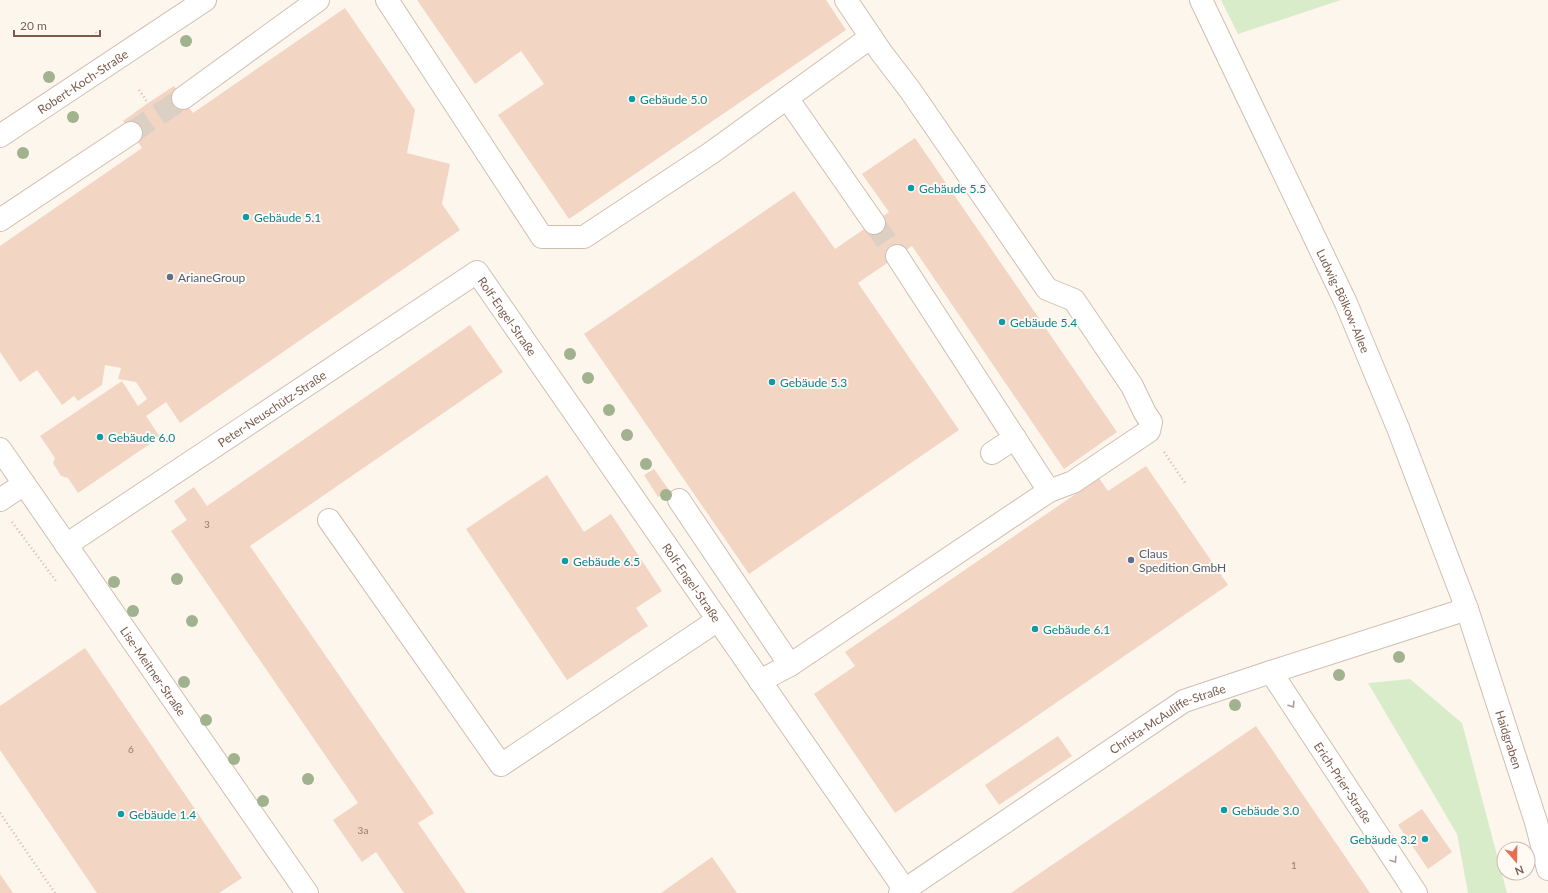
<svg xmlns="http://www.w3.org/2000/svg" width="1548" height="893" viewBox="0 0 1548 893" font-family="Lato,sans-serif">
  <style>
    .green { fill: #d8ecc9 }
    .building { fill: #f3d5c3 }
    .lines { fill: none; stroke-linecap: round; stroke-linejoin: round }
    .minor-tunnel { stroke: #dcd0c4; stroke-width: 22; stroke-dasharray: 22 11; stroke-linecap: butt }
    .minor-casing { stroke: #d1beb0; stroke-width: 24 }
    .path { stroke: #d9b8a5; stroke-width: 2.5; stroke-dasharray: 1 3; stroke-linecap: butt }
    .minor { stroke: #fff; stroke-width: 22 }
    .tree { fill: #a0b28e }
    .oneway { stroke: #af9d94 }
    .culture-dot { fill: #0f9aa8; stroke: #fffaf3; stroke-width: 1.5 }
    .service-dot { fill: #5c6f8a; stroke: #fffaf3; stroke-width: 1.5 }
    .labels { text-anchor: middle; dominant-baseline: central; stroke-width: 4; stroke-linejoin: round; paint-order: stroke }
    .number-label { font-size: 10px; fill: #987a6a }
    .street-label { font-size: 12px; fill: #7a5c4d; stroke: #fffaf3 }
    .culture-label { font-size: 12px; fill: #0d838f; stroke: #fffaf3; text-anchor: start }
    .service-label { font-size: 12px; fill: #4e5e75; stroke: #fffaf3; text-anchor: start }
  </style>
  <rect width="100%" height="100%" fill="#fdf6ec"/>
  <!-- green -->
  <g class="green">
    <polygon points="1221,0 1341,0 1238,34"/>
    <polygon points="1410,679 1462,723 1507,893 1468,893 1457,834 1368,683"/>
  </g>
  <!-- building -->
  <g class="building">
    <polygon points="417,0 826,0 846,30 569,219 498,115 544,84 521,51 475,84"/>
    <polygon points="345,8 415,110 407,153 450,164 442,204 460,230 180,423 166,402 146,416 160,437 78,493 68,478 61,476 53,463 55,458 40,436 122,381 138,406 147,399 136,382 118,379 121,368 105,365 102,385 78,401 74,396 62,405 37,370 20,382 0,352 0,246 142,148 123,121 148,103 174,86 193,113"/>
    <polygon points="915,138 1117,432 1064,469 912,246 858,283 959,430 749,574 584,334 794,191 835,249 889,212 862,174"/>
    <polygon points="470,325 503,372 250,546 434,813 418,823 466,893 404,893 376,852 362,862 333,820 358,803 171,531 187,520 174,501 194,487 207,506"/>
    <polygon points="1146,466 1228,585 895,813 814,694 855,666 845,652 1099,478 1108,491"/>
    <polygon points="654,469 669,490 658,497 644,475"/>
    <polygon points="547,475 584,532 611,514 662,591 636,608 648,626 567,680 466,529"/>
    <polygon points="85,648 242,878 219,893 97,893 0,750 0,706"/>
    <polygon points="1256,726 1370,893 1011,893"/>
    <polygon points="1058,736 1072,756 999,805 985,785"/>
    <polygon points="1422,809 1452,852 1428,869 1398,825"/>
    <polygon points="712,857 737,893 661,893"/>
    <polygon points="0,874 13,893 0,893"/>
  </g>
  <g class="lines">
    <!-- minor-tunnel -->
    <g class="minor-tunnel">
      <polyline points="131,133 183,98"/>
      <polyline points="874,223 897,256"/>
    </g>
    <!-- minor casing -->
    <g class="minor-casing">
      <g id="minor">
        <polyline points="387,0 542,237 584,237 711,153 871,37"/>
        <path id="s1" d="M 1201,0 L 1346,303 L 1398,428 L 1467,609 L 1536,822 L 1548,869"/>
        <polyline points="183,98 318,0"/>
        <polyline points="787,98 874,223"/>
        <path id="s2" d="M 0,136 L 205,0"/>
        <polyline points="0,220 131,133"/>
        <polyline points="897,256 1049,491"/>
        <path id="s3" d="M 0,449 L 307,893"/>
        <polyline points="992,453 1015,438"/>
        <polyline points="0,500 24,484"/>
        <polyline points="679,500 790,665"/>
        <polyline points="329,520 501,765 718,620"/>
        <path id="s4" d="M 66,545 L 477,272 L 907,893"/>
        <path id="s5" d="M 1271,672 L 1416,893"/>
        <polyline points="760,681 790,665 1049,491 1073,482 1149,431 1151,422 1145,413 1132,386 1074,300 1047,289 910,90 881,52 846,0"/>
        <path id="s6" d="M 900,893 L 1184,701 L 1271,672 L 1467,609"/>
      </g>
    </g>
    <!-- path -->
    <g class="path">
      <polyline points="96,32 100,39"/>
      <polyline points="139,90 148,103"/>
      <polyline points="1164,452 1185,483"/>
      <polyline points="12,522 56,581"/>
      <polyline points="0,813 55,893"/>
    </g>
    <!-- minor -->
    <use href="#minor" class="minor"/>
  </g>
  <!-- trees -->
  <g class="tree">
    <circle cx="186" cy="41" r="6"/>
    <circle cx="49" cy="77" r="6"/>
    <circle cx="73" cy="117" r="6"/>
    <circle cx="23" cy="153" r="6"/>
    <circle cx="570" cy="354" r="6"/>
    <circle cx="588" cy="378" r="6"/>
    <circle cx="609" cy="410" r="6"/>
    <circle cx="627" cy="435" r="6"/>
    <circle cx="646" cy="464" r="6"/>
    <circle cx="666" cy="495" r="6"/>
    <circle cx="177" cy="579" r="6"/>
    <circle cx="114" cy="582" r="6"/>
    <circle cx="133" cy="611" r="6"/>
    <circle cx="192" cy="621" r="6"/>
    <circle cx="1399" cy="657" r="6"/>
    <circle cx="1339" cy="675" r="6"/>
    <circle cx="184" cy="682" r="6"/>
    <circle cx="1235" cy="705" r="6"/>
    <circle cx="206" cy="720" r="6"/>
    <circle cx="234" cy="759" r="6"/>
    <circle cx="308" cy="779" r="6"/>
    <circle cx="263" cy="801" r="6"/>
  </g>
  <!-- one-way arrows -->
  <defs><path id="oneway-chevron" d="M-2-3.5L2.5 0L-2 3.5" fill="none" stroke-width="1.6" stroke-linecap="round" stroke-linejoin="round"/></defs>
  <g class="oneway">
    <use href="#oneway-chevron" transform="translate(1292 705) rotate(57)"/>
    <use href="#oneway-chevron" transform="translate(1394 860) rotate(57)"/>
  </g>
  <!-- markers -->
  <g class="culture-dot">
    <circle cx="632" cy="99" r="4"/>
    <circle cx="911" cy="188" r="4"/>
    <circle cx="246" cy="217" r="4"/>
    <circle cx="1002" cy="322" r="4"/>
    <circle cx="772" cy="382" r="4"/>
    <circle cx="100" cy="437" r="4"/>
    <circle cx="565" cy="561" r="4"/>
    <circle cx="1035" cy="629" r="4"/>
    <circle cx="1224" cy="810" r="4"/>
    <circle cx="121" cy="814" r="4"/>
    <circle cx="1425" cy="839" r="4"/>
  </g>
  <g class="service-dot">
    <circle cx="170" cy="277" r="4"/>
    <circle cx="1131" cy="560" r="4"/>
  </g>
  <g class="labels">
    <!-- number labels -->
    <g class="number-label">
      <text x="207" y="524">3</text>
      <text x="131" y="749">6</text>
      <text x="363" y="830">3a</text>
      <text x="1294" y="865">1</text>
    </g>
    <!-- street labels -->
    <g class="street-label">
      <text stroke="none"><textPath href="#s2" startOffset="99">Robert-Koch-Straße</textPath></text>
      <text stroke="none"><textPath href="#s1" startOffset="333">Ludwig-Bölkow-Allee</textPath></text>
      <text stroke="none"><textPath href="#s4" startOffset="547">Rolf-Engel-Straße</textPath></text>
      <text stroke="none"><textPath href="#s4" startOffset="247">Peter-Neuschütz-Straße</textPath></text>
      <text stroke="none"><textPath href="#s4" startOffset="871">Rolf-Engel-Straße</textPath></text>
      <text stroke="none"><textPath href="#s3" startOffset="270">Lise-Meitner-Straße</textPath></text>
      <text stroke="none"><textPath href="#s6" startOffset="320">Christa-McAuliffe-Straße</textPath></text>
      <text stroke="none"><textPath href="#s1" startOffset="802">Haidgraben</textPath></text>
      <text stroke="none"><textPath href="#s5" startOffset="132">Erich-Prier-Straße</textPath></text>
    </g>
    <!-- culture labels -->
    <g class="culture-label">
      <text x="640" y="99">Gebäude 5.0</text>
      <text x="919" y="188">Gebäude 5.5</text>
      <text x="254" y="217">Gebäude 5.1</text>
      <text x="1010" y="322">Gebäude 5.4</text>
      <text x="780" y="382">Gebäude 5.3</text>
      <text x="108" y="437">Gebäude 6.0</text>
      <text x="573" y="561">Gebäude 6.5</text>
      <text x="1043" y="629">Gebäude 6.1</text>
      <text x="1232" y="810">Gebäude 3.0</text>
      <text x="129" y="814">Gebäude 1.4</text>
      <text x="1417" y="839" text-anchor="end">Gebäude 3.2</text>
    </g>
    <!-- service labels -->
    <g class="service-label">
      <text x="178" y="277">ArianeGroup</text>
      <text x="1139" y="553">Claus<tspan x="1139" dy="14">Spedition GmbH</tspan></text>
    </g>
  </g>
  <!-- north arrow -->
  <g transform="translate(1516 861) rotate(160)"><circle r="19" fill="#fffaf3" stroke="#cabbb1"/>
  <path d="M0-3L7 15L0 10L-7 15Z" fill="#e76f51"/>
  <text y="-6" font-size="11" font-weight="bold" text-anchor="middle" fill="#7a5c4d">N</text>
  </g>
  <!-- scale -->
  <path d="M14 30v6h86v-6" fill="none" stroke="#7a5c4d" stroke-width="2"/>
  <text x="20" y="30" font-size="12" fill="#7a5c4d" stroke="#fffaf3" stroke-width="3" paint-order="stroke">20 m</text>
</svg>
